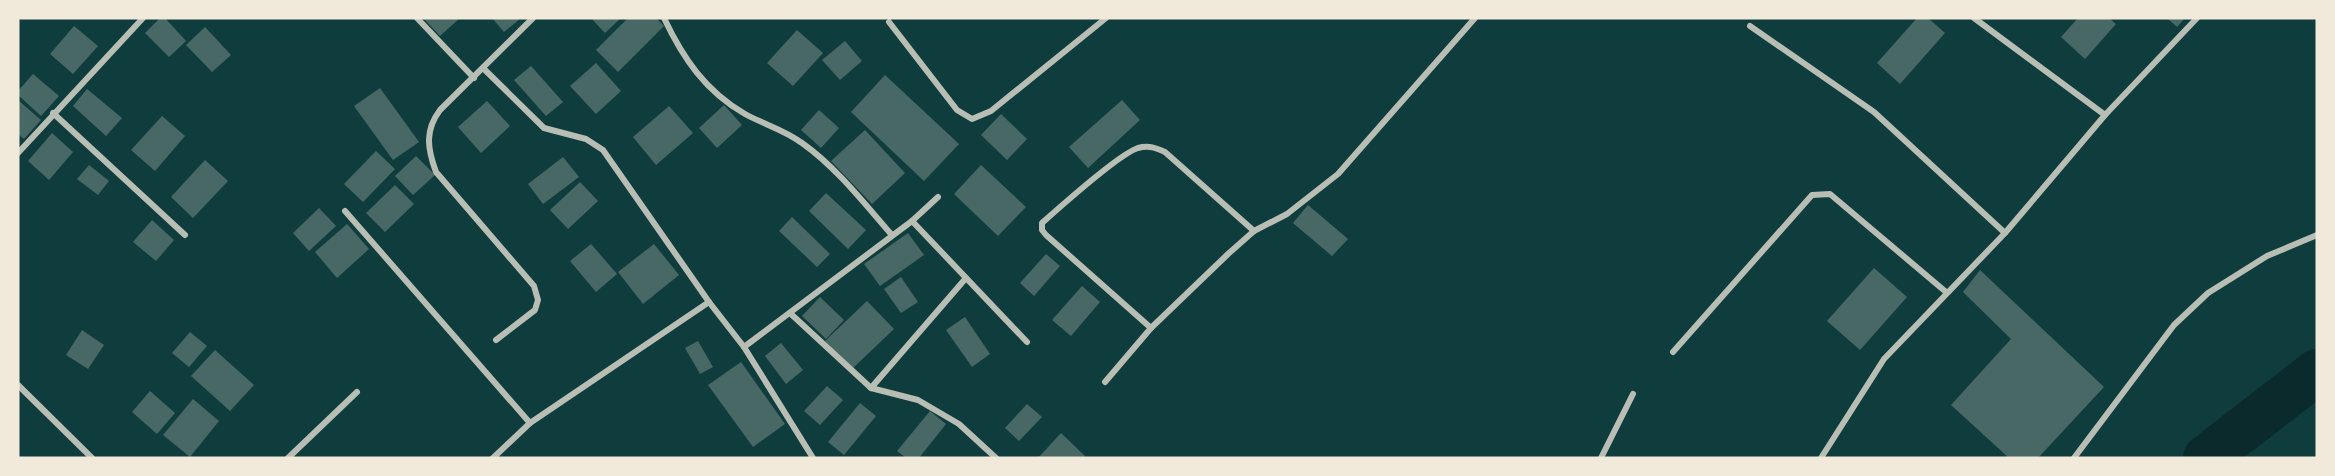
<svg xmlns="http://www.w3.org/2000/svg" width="2335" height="476" viewBox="0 0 2335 476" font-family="'DejaVu Sans',sans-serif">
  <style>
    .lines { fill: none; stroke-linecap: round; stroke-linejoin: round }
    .river { stroke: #0a2a2b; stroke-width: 46 }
    .building { fill: #486865 }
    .minor { stroke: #b8beb3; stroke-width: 6 }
  </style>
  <rect width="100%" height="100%" fill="#0f3d3e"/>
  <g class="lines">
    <!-- river -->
    <polyline class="river" points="2206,458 2317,372"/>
  </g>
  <!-- building -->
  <g class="building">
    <polygon points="160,18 165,18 186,41 169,57 145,33"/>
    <polygon points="423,18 460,18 440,36"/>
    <polygon points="492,18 521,18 504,32"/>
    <polygon points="591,18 621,18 605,33"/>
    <polygon points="628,18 656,18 664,26 618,72 596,50"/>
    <polygon points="1917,18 1928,18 1945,33 1900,84 1877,63"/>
    <polygon points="2078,18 2109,18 2116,24 2085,59 2061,37"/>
    <polygon points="2167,18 2185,18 2177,27"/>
    <polygon points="74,26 98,46 73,74 50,54"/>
    <polygon points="205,27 231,55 212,72 186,45"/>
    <polygon points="797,30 823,53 793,86 767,63"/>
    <polygon points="845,41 862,61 840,80 822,60"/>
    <polygon points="596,63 621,91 596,114 570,86"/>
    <polygon points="531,66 563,102 546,116 514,80"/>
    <polygon points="33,74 59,96 41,116 18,95 18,91"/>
    <polygon points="885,75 959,144 924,181 851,112"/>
    <polygon points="380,88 419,142 393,160 354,106"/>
    <polygon points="87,89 122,118 106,136 73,106"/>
    <polygon points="18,100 41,120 24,139 18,134"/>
    <polygon points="1122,100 1140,120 1088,168 1069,147"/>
    <polygon points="487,101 510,126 481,153 458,127"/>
    <polygon points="724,105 742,125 717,148 699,128"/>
    <polygon points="669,106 693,133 656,165 633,137"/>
    <polygon points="819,110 839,128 821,148 801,130"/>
    <polygon points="1001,114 1027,139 1007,160 981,135"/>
    <polygon points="162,116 185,136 155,171 131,150"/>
    <polygon points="865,130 905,173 872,204 831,161"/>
    <polygon points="52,133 73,152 49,180 28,161"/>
    <polygon points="376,151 395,169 363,202 344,184"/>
    <polygon points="416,156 435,175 413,195 395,176"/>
    <polygon points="563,157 579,177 543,204 528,184"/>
    <polygon points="205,160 228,181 193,218 171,197"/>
    <polygon points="89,165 109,181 98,195 77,179"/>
    <polygon points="981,165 1026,207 998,236 954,194"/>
    <polygon points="580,182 598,201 568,229 550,210"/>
    <polygon points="395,185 414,204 385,232 366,213"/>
    <polygon points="826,193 866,230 848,249 809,211"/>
    <polygon points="1308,205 1348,239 1332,256 1293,223"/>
    <polygon points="319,208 336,226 309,251 293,233"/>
    <polygon points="792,217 830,254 817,267 779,231"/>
    <polygon points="152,220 174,240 156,261 133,242"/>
    <polygon points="347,224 369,249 337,278 315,252"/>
    <polygon points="908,233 924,255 880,286 864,264"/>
    <polygon points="591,244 617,274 596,292 570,261"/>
    <polygon points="654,244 679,275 643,304 618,272"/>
    <polygon points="1046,254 1060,266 1034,296 1020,283"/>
    <polygon points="1874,268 1907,297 1860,350 1827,321"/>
    <polygon points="1980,270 2104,387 2038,458 2009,458 1951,405 2011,339 1963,292"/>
    <polygon points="901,277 918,302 901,313 884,289"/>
    <polygon points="1082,286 1100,302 1071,336 1052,320"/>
    <polygon points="820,297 844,320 826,339 802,316"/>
    <polygon points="867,301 894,329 852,369 825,341"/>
    <polygon points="965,317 990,354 972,367 946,330"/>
    <polygon points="82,330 104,345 88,369 66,355"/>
    <polygon points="190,332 207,346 189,367 172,353"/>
    <polygon points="698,341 713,367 700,374 685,348"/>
    <polygon points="781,343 803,370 786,384 765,356"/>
    <polygon points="215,350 254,385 230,411 191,376"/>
    <polygon points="741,362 785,424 753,447 708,385"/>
    <polygon points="827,386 843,400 820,425 804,411"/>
    <polygon points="150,391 175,413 157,434 132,412"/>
    <polygon points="193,399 219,421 190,457 163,435"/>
    <polygon points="860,403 876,416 844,455 828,442"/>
    <polygon points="1027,404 1042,417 1019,441 1005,428"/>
    <polygon points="930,411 946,424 919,458 906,458 897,451"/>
    <polygon points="1061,433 1085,456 1083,458 1039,457"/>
  </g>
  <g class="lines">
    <!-- minor -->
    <g class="minor">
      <polyline points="417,18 474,78"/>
      <path d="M 664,18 C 683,58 705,91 745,114 C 763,124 785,130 802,143 C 836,167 864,203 891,234"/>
      <polyline points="1974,18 2105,115"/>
      <polyline points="889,22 957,110 972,119 991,111 1106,18"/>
      <polyline points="1750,26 1874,112 2005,233"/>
      <polyline points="484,69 544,128 586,139 603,150 709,302 744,347 813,458"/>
      <polyline points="53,113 185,235"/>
      <polyline points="18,153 143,18"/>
      <polyline points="345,211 530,423"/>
      <polyline points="912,221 1027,342"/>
      <polyline points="791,314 871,388 918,400 959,424 996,458"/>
      <path d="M 1151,328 L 1046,235 L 1042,230 L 1042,223 C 1060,207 1119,154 1138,148 C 1149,145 1156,148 1165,152 L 1254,231"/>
      <path d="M 496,340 L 535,310 L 538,300 L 534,286 L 436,172 C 427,148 425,130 440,110 L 533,18"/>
      <polyline points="744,347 912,221 938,197"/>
      <polyline points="1673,352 1812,195 1830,194 1946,292"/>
      <polyline points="1105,382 1151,328 1228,254 1254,231 1287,214 1338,174 1475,18"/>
      <polyline points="18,385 92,458"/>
      <polyline points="871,388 966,278"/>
      <polyline points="288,458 357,392"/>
      <polyline points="493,458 530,423 709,302"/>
      <polyline points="1601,458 1633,394"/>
      <polyline points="1821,458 1884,359 2005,233 2105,115 2197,18"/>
      <polyline points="2074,458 2174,325 2208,293 2267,256 2317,235"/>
    </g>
  </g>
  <!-- border -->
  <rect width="2335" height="476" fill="none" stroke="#f1e9da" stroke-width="39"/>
</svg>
